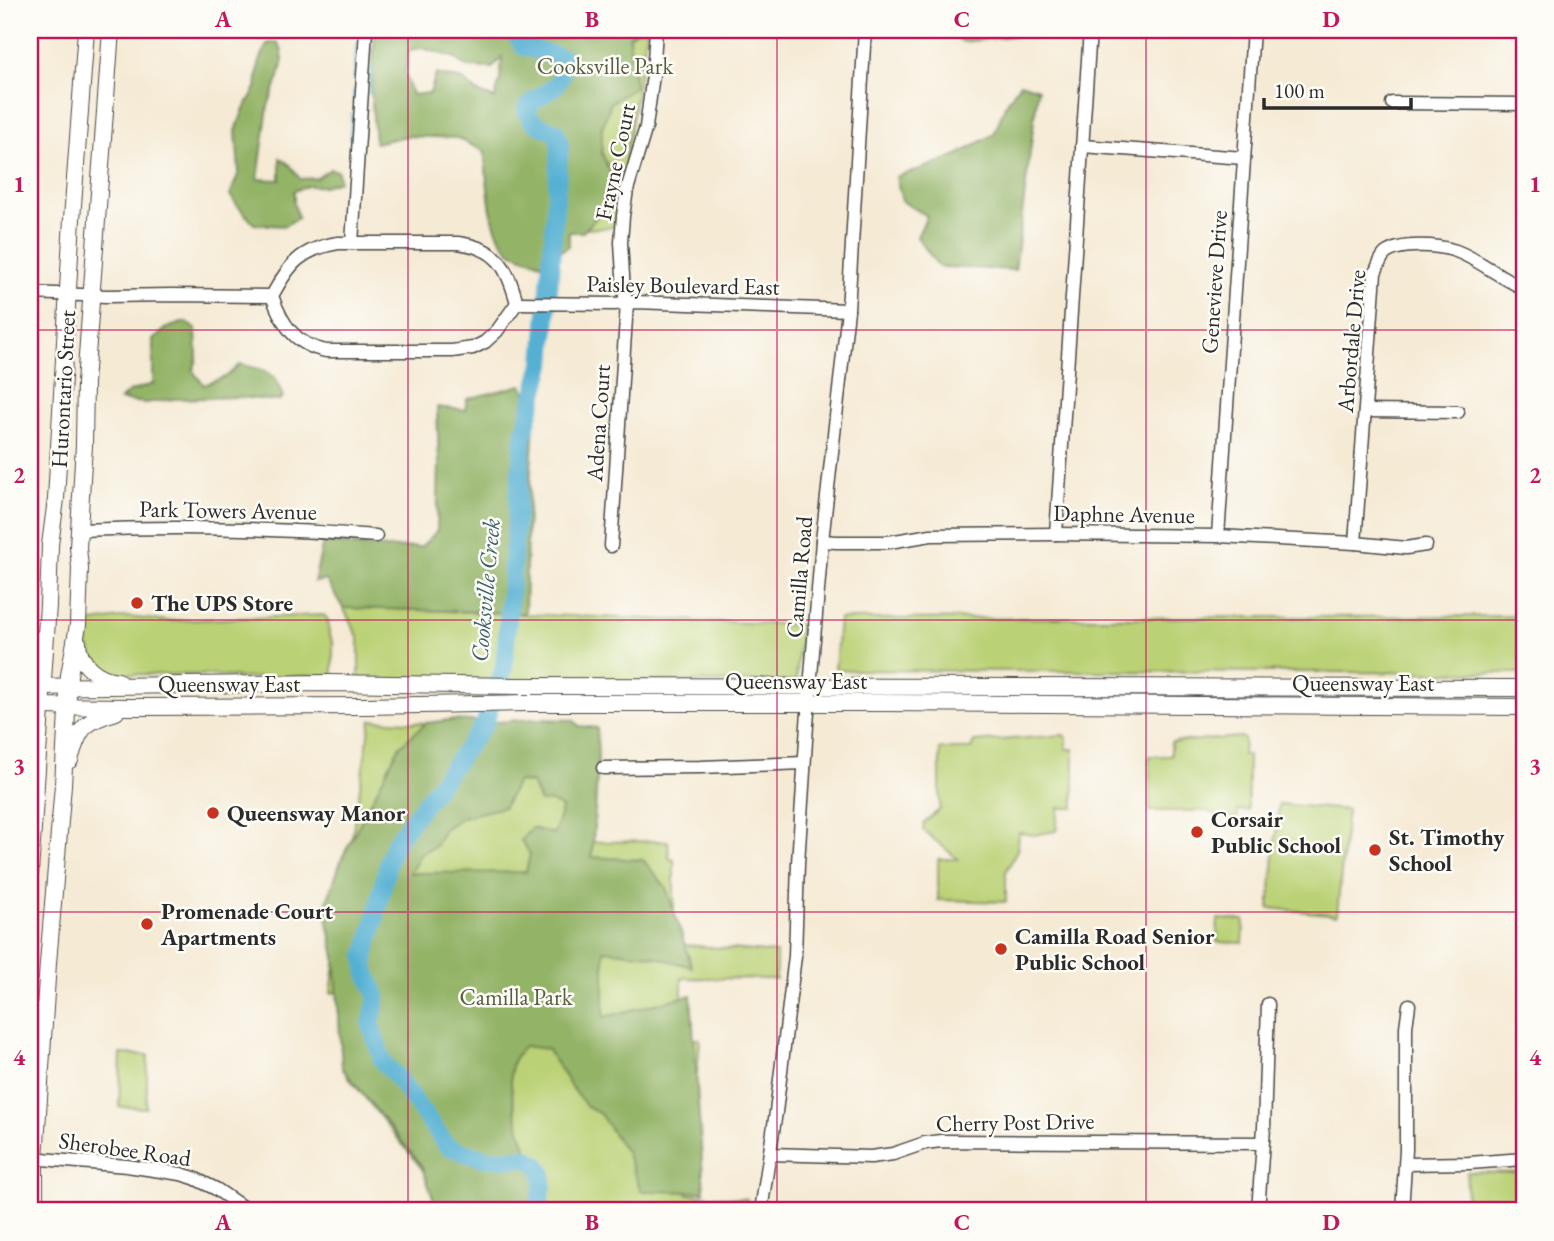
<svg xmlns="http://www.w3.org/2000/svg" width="1554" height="1241" viewBox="0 0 1554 1241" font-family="'EB Garamond',serif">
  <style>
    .green { fill: #bad175; stroke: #727e50; stroke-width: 2 }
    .forest { fill: #93b366; stroke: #5f6f48; stroke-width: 2; fill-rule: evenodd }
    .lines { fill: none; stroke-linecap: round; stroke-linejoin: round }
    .stream { stroke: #55b0d3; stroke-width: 2.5 }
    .river { stroke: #55b0d3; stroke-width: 18 }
    .minor-casing { stroke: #494844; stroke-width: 15 }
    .major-casing { stroke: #494844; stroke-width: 18 }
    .minor { stroke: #fff; stroke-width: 12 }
    .major { stroke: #fff; stroke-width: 16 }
    .grid { fill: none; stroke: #c2185b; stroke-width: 2; stroke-opacity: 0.55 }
    .poi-dot { fill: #c8321e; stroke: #fdfcf7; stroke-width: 2.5 }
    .labels { text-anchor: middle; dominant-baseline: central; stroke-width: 5; stroke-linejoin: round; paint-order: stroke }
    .park-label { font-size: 23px; fill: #565d41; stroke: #fdfcf7 }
    .street-label { font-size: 23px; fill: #2b2b2b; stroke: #fdfcf7 }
    .poi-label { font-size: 23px; font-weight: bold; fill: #2b2b2b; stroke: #fdfcf7; text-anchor: start }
    .water-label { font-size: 24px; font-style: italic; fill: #3c606e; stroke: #fdfcf7 }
    .neatline { fill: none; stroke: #c2185b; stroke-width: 2.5 }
    .grid-label { font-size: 23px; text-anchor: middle; font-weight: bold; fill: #c2185b }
  </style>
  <rect width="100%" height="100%" fill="#fdfcf7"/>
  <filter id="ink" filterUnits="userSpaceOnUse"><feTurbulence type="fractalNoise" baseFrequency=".0143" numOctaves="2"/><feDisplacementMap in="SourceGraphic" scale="14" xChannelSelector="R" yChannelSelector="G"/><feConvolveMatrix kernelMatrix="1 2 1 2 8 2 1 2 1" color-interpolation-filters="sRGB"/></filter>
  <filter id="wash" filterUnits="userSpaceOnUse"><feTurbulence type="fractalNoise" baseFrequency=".00686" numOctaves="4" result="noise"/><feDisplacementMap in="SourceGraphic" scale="28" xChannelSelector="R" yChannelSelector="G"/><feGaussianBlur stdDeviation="1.57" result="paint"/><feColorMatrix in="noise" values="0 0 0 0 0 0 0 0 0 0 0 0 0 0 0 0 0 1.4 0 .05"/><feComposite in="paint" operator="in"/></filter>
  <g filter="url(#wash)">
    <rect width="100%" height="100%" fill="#f5ead4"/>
    <!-- green -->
    <g class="green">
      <polygon points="573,30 647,30 614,227 560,231"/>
      <polygon points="343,607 801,625 796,682 359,681 359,639"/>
      <path d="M 324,615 L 328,620 L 329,634 L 333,642 L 333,675 L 244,678 L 211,675 L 114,674 C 89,664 87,647 87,623 L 126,617 L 167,621 Z"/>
      <polygon points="1524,616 1524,673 835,670 839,619"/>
      <polygon points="371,720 593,732 592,842 668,841 669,858 674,860 674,944 776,953 776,979 682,978 682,1039 700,1039 687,1194 747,1199 745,1211 434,1211 435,1185 349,1078 350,992 331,993 352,836"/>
      <polygon points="1064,735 1067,739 1066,749 1074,749 1074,808 1059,808 1056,831 1034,835 1019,833 1017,850 1006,872 1006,902 938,900 938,859 958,859 923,830 924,823 940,809 940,749 971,749 974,742"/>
      <polygon points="1242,737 1244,740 1243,755 1248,755 1248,810 1238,811 1237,818 1218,816 1207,811 1150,811 1149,756 1171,756 1171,742"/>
      <polygon points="1279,804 1347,810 1337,915 1269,908"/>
      <polygon points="1218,919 1244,920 1243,943 1217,942"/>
      <polygon points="121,1054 148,1055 146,1108 119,1107"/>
      <polygon points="1467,1172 1524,1173 1524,1211 1466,1211"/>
    </g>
    <!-- forest -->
    <g class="forest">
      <path d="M 375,30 L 404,30 L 405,37 L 421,35 L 428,30 L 452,30 L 461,39 L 478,38 L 493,35 L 491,30 L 638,30 L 629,36 L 635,87 L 611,103 L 602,128 L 602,153 L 613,179 L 607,206 L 583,232 L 569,232 L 569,246 L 541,263 C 532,259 518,257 510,251 C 486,228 489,182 484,151 L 457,138 L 407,136 L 375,143 L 371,90 ZM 422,48 L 453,57 L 467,67 L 492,68 L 502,57 L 500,79 L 495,99 L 477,92 L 463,80 L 436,74 L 430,93 L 412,95 L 405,73 L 409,50 Z"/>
      <polygon points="940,30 1021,30 1020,35 964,42"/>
      <polygon points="277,42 281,48 283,60 279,77 268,106 258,179 280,180 280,158 290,165 300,179 317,178 330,169 338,171 339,181 324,186 307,186 294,191 294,204 298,218 284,226 254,224 237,205 230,195 239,172 236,131 243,111 256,88 259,63 267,44"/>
      <polygon points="1020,83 1038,89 1015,270 939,267 917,237 927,216 902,201 896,177 941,162 959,154 994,134 1005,106"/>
      <polygon points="185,322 196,329 197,359 193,371 204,385 227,376 240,364 263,370 276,379 283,397 279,401 237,397 174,399 145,403 120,400 129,392 153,384 153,340 167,328"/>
      <polygon points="522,385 535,409 527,529 525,613 343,608 326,580 314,582 323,543 387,548 421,547 437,531 439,464 437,407 465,410 467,399"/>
      <path d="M 534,719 L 573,720 L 579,726 L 597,728 L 598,762 L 592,857 L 643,860 L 666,887 L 692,967 L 649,955 L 604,950 L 604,1017 L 691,995 L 704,1192 L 641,1191 L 626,1152 L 600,1114 L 587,1107 L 570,1085 L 547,1049 L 524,1046 C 520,1051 514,1058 512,1064 C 505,1101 535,1178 553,1211 L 438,1211 L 421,1165 L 342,1068 L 335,957 L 325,907 L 342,858 L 399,747 L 426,723 L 449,720 L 497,722 ZM 517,782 L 532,783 L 540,802 L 552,802 L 562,808 L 554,834 L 532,828 L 521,840 L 530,854 L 526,872 L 410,873 L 421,853 L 435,847 L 444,829 L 463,817 L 504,807 Z"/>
    </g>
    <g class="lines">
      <!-- stream -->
      <g class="stream">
        <polyline points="373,38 374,30"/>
        <polyline points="372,54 372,49"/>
        <polyline points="354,78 357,41"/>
        <polyline points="369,93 372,65"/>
        <polyline points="353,104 354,90"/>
        <polyline points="350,138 352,114"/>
      </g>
      <!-- river -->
      <path class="river" d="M 512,30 L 524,47 L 564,58 C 562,97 544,86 526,109 C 530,125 543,126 556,132 L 560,145 L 543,364 L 523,437 L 504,668 L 484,725 L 394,844 L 389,859 L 375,921 L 365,956 L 366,971 L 377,996 L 371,1025 L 383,1062 L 397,1077 L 447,1146 L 466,1153 L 489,1159 L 527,1158 L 537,1164 L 543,1173 L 543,1186 L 537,1211"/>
    </g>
  </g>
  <g filter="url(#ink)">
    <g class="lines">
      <!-- minor casing -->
      <g class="minor-casing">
        <g id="minor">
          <polyline points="1392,103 1524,104"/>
          <polyline points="1082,146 1244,158"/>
          <path d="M 338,243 L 458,243 C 498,248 507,267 517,303 L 497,331 L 485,342 L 473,348 L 452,351 L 326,351 C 295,345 282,324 272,296 C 289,264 301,249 338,243 Z"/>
          <polyline points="352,243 366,30"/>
          <polyline points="30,293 107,296 172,295 272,296"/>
          <polyline points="517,303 614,304 636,302 848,310"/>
          <polyline points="1365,411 1458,412"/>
          <path d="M 79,530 C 178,526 277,528 376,536"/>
          <polyline points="1056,534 1090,30"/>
          <polyline points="1218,536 1253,30"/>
          <polyline points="822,541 836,542 889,542 931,535 1056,534 1218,536 1355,543 1406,548 1426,545"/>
          <path d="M 1355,543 L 1375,273 C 1378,267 1380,259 1385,254 C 1400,242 1439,245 1456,251 C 1480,260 1500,278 1524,288"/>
          <polyline points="611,546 627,303 624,292 621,242 623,216 627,190 646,127 653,75 656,30"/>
          <polyline points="603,768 701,767 804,763"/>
          <polyline points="770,1154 871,1157 893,1154 925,1143 941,1141 1262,1143"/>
          <polyline points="30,1158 127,1166 181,1174 194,1178 216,1189 248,1211"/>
          <polyline points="1406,1164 1469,1163 1524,1159"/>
          <polyline points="761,1211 776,1112 795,956 798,863 807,725 822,541 848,310 865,30"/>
          <polyline points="1258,1211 1264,1128 1268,1004"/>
          <polyline points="1402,1211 1406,1150 1406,1027 1409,1005"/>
        </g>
      </g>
      <!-- major casing -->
      <g class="major-casing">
        <g id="major">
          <path d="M 78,643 C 79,664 97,679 118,681"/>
          <polyline points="30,661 42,638"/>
          <polyline points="30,687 330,683 520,686 1524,688"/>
          <polyline points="30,706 132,707 364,706 526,703 884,703 1524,707"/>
          <path d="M 70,760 C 79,728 84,721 116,712"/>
          <polyline points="30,873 48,605 50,545 56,499 72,219 86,30"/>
          <polyline points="35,1211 35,1158 48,963 63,785 69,675 78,625 80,568 78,547 84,445 85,383 111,30"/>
        </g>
      </g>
      <!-- minor -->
      <use href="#minor" class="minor"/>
      <!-- major -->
      <use href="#major" class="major"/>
    </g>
  </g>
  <!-- grid -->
  <path class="grid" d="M 408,30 L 408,1211M 777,30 L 777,1211M 1146,30 L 1146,1211M 30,330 L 1524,330M 30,620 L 1524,620M 30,912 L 1524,912"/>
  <!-- markers -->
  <g class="poi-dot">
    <circle cx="137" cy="603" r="7"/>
    <circle cx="213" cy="813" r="7"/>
    <circle cx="1197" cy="832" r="7"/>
    <circle cx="1375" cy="850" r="7"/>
    <circle cx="147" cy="924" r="7"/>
    <circle cx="1001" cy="949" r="7"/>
  </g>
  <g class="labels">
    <!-- park labels -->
    <g class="park-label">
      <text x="605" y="66">Cooksville Park</text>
      <text x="516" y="997">Camilla Park</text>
    </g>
    <!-- street labels -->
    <g class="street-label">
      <text transform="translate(615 162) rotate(-78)">Frayne Court</text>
      <text transform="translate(1214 282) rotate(-86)">Genevieve Drive</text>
      <text transform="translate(683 285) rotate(1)">Paisley Boulevard East</text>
      <text transform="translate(1351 341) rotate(-85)">Arbordale Drive</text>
      <text transform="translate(63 389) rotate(-87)">Hurontario Street</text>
      <text transform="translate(598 423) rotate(-86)">Adena Court</text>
      <text transform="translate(228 510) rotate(1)">Park Towers Avenue</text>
      <text transform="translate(1124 514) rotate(1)">Daphne Avenue</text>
      <text transform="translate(799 577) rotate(-85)">Camilla Road</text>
      <text x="796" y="681">Queensway East</text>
      <text x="1363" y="683">Queensway East</text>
      <text x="229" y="684">Queensway East</text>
      <text transform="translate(1015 1122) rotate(-1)">Cherry Post Drive</text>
      <text transform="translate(125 1149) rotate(8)">Sherobee Road</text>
    </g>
    <!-- poi labels -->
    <g class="poi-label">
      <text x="151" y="603">The UPS Store</text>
      <text x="227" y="813">Queensway Manor</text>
      <text x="1211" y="819">Corsair<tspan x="1211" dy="26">Public School</tspan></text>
      <text x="1389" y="837">St. Timothy<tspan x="1389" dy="26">School</tspan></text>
      <text x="161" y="911">Promenade Court<tspan x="161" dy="26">Apartments</tspan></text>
      <text x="1015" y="936">Camilla Road Senior<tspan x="1015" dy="26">Public School</tspan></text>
    </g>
    <!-- water labels -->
    <g class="water-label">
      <text transform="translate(485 590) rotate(-85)">Cooksville Creek</text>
    </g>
  </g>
  <!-- margin -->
  <rect width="1554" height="1241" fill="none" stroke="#fdfcf7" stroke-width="77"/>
  <!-- scale -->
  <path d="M1264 98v10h147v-10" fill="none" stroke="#2b2b2b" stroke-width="3.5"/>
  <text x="1274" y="98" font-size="21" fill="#2b2b2b" stroke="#fdfcf7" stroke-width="5" paint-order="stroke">100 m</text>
  <rect x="38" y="38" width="1478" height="1164" class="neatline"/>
  <g class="grid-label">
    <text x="223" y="27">A</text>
    <text x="592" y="27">B</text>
    <text x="962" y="27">C</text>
    <text x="1331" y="27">D</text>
    <text x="19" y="192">1</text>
    <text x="1535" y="192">1</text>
    <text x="19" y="483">2</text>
    <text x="1535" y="483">2</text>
    <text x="19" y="774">3</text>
    <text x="1535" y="774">3</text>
    <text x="19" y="1065">4</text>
    <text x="1535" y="1065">4</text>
    <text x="223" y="1230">A</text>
    <text x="592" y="1230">B</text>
    <text x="962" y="1230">C</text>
    <text x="1331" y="1230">D</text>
  </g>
</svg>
